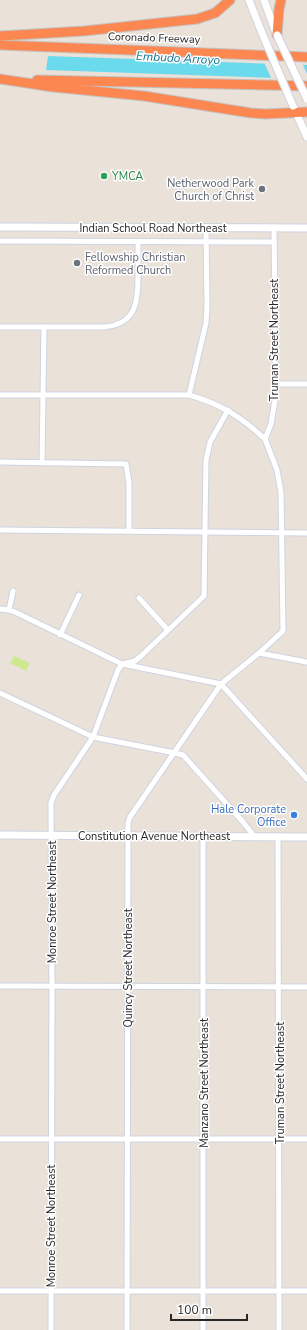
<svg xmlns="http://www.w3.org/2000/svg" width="307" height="1330" viewBox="0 0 307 1330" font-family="'Nunito Sans',sans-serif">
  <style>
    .pitch { fill: #cde990 }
    .water { fill: #6bdaed }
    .pier { fill: #eae1d9 }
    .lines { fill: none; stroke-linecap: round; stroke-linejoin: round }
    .street-casing { stroke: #ced4e1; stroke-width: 7 }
    .secondary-casing { stroke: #ced4e1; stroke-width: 9 }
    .highway-casing { stroke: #c3c3c3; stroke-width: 11 }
    .street { stroke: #fff; stroke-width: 5 }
    .secondary { stroke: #fff; stroke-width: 7 }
    .highway { stroke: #fc8751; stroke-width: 9 }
    .secondary-bridge-casing { stroke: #ced4e1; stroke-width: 9; stroke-linecap: butt }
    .secondary-bridge { stroke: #fff; stroke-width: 7 }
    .leisure-dot { fill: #2e9e5b; stroke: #fff; stroke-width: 1.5 }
    .worship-dot { fill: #6b7280; stroke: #fff; stroke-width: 1.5 }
    .shop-dot { fill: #3f7fe0; stroke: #fff; stroke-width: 1.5 }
    .labels { text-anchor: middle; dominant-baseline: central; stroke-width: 3; stroke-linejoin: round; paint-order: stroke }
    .street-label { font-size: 11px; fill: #272727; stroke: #fff }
    .leisure-label { font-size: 11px; fill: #27864d; stroke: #fff; text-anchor: start }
    .worship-label { font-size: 11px; fill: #5b616d; stroke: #fff; text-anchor: end }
    .shop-label { font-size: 11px; fill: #366cbe; stroke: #fff; text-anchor: end }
    .water-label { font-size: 12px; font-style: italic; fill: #0e7695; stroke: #fff }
  </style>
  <rect width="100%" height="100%" fill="#eae1d9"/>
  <!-- pitch -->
  <polygon class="pitch" points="14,656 30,663 26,671 10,663"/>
  <!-- water -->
  <polygon class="water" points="48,56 307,65 307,79 46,70"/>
  <!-- pier -->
  <polygon class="pier" points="264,62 302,63 307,74 307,81 272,80"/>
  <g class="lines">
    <!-- street casing -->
    <g class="street-casing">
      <g id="street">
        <polyline points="0,241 274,242"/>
        <path d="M 0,327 L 104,327 C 136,324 138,303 138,276 C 138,264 138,253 138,242"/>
        <polyline points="276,384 307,384"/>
        <path d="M 0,395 L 189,395 C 221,404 241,417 265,439"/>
        <polyline points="189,395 206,323 207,306 206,228"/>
        <polyline points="0,462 126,464 129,483 129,531"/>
        <polyline points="42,463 44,327"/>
        <polyline points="0,530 307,533"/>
        <polyline points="139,598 168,630"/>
        <polyline points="0,609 9,610 15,612 122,664 221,684 307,779"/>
        <polyline points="9,610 13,591"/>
        <polyline points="60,635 79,595"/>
        <polyline points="259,653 307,662"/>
        <polyline points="0,693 93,737 175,753 183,755 243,822 254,836"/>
        <polyline points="278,836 279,1330"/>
        <polyline points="0,986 307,987"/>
        <polyline points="0,1139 307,1139"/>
        <polyline points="0,1291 307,1291"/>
        <polyline points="51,1330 52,991 51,803 54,795 93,737 118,670 122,664 135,661 141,656 204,596 206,460 210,442 228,410"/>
        <polyline points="127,1330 128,823 130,817 221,684 259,653 283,631 281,492 277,470 265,439 271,424 276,394 274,228"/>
        <polyline points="203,1330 203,836"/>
      </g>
    </g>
    <!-- secondary casing -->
    <g class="secondary-casing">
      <g id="secondary">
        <polyline points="249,0 262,33"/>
        <polyline points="264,0 276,33"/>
        <polyline points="294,108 307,137"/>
        <polyline points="0,227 307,228"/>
        <polyline points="0,835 307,837"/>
      </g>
    </g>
    <!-- highway casing -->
    <g class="highway-casing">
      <g id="highway">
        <polyline points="277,35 279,9 281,0"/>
        <polyline points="0,36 84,31 197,19 215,13 230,0"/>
        <polyline points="0,45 307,57"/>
        <polyline points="0,79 53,87 144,96 251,113 265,114 307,112"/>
        <polyline points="37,80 307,86"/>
      </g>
    </g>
    <!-- street -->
    <use href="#street" class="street"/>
    <!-- secondary -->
    <use href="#secondary" class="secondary"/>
    <!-- highway -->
    <use href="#highway" class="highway"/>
    <!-- secondary-bridge casing -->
    <g class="secondary-bridge-casing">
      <g id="secondary-bridge">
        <polyline points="262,33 293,106"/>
        <polyline points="277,35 307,99"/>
      </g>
    </g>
    <!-- secondary-bridge -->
    <use href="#secondary-bridge" class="secondary-bridge"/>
  </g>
  <!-- markers -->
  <circle class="leisure-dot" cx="104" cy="176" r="4"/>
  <g class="worship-dot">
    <circle cx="262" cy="189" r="4"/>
    <circle cx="77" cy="263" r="4"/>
  </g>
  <circle class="shop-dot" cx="294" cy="815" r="4"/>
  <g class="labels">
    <!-- street labels -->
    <g class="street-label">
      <text transform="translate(154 38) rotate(2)">Coronado Freeway</text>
      <text x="153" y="228">Indian School Road Northeast</text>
      <text transform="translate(274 340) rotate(-90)">Truman Street Northeast</text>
      <text x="154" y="836">Constitution Avenue Northeast</text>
      <text transform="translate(52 902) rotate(-90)">Monroe Street Northeast</text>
      <text transform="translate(128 968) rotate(-90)">Quincy Street Northeast</text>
      <text transform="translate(204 1083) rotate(-90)">Manzano Street Northeast</text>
      <text transform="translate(280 1083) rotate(-90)">Truman Street Northeast</text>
      <text transform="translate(51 1226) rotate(-90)">Monroe Street Northeast</text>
    </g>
    <!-- leisure labels -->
    <g class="leisure-label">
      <text x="112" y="176">YMCA</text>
    </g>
    <!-- worship labels -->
    <g class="worship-label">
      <text x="254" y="183">Netherwood Park<tspan x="254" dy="13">Church of Christ</tspan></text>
      <text x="85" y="257" text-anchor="start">Fellowship Christian<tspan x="85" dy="13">Reformed Church</tspan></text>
    </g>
    <!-- shop labels -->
    <g class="shop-label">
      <text x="286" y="809">Hale Corporate<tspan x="286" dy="13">Office</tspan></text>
    </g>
    <!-- water labels -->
    <g class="water-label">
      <text transform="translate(178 58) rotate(3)">Embudo Arroyo</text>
    </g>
  </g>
  <!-- scale -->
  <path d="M171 1314v6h76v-6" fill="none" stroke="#272727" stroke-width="2"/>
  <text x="177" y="1314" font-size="12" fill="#272727" stroke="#ffffff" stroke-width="3" paint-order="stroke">100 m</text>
</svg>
